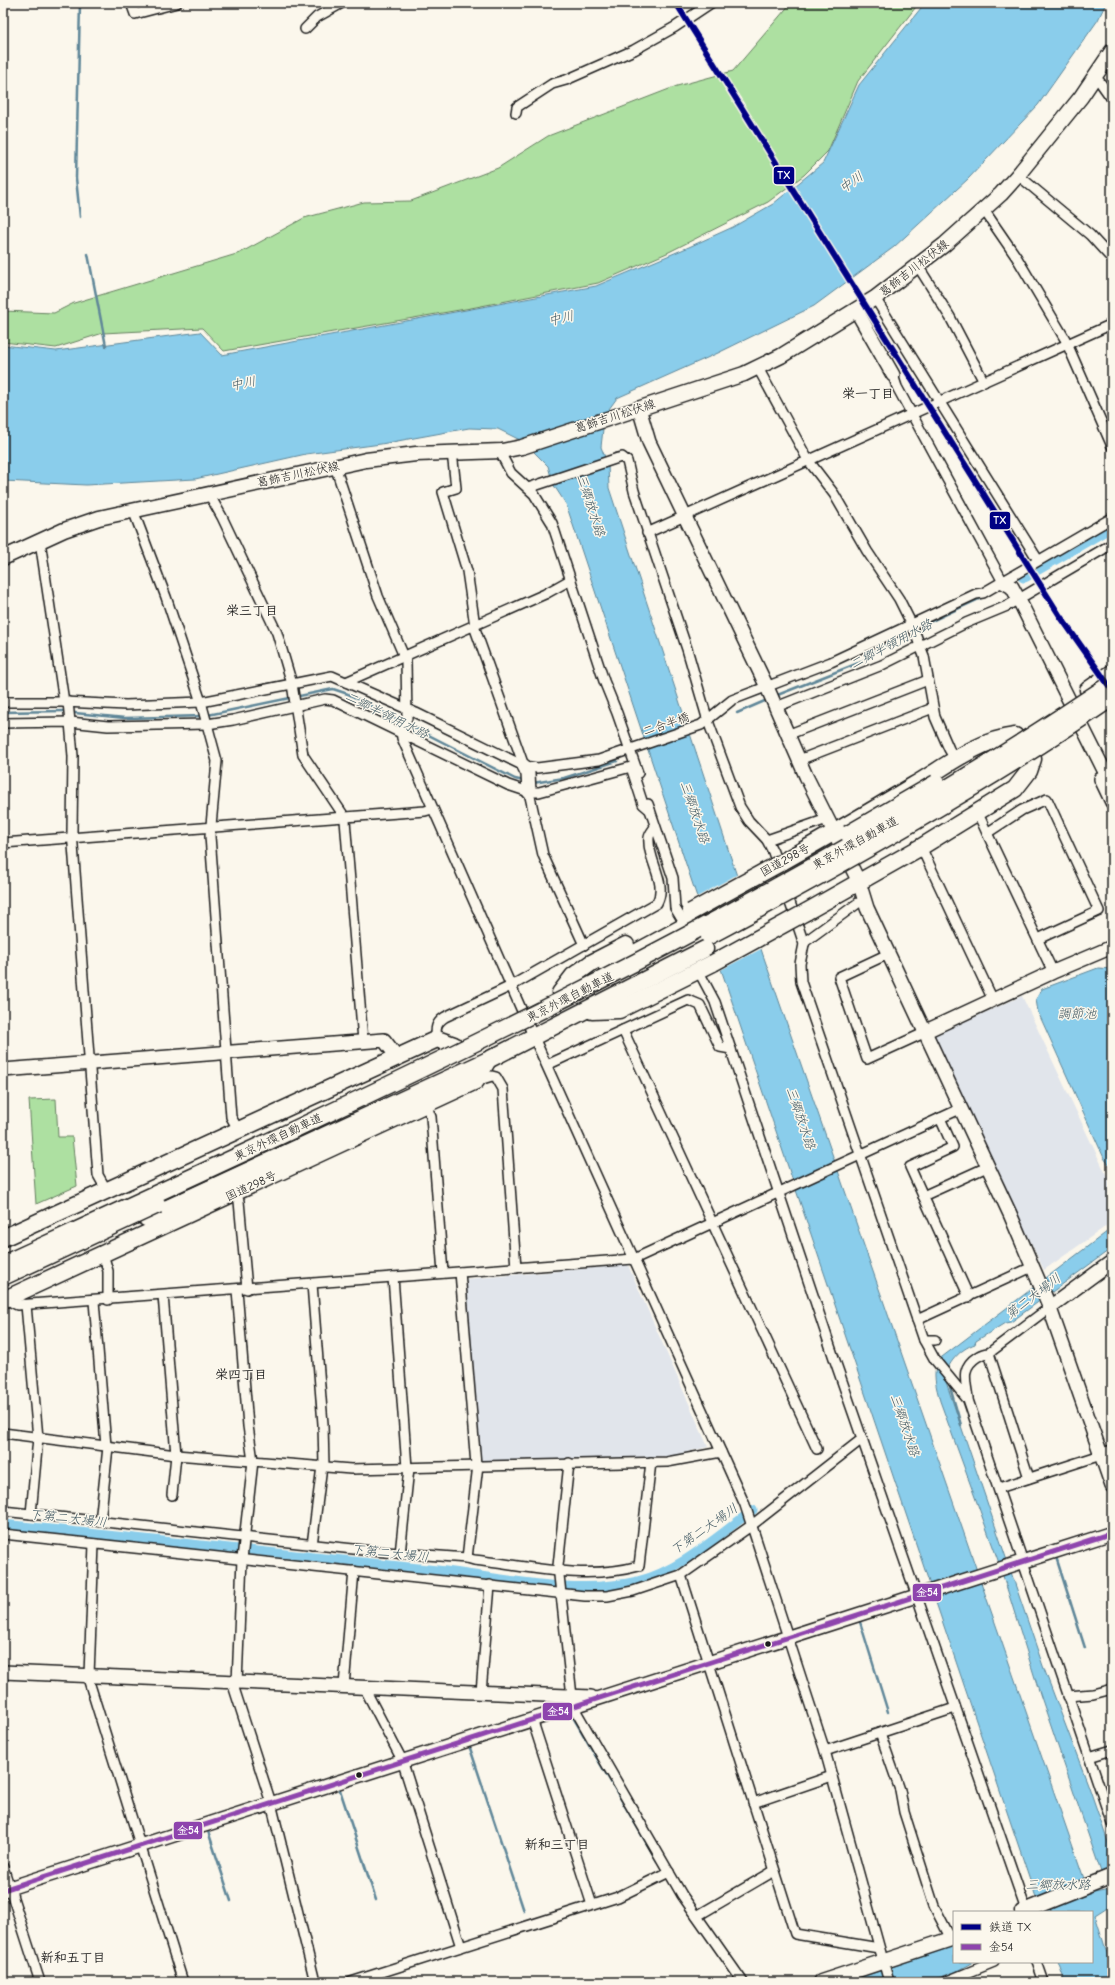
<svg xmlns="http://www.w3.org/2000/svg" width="1115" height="1985" viewBox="0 0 1115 1985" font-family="'Comic Neue','Klee One',sans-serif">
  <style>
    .built { fill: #e1e5eb }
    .green { fill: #ade0a1; stroke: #647e5e }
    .water { fill: #8acdeb; stroke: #5e8698 }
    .pier { fill: #fbf7ec }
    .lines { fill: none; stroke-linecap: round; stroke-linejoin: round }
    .stream { stroke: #5e8698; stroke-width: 2.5 }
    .canal { stroke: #8acdeb; stroke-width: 9 }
    .river { stroke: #8acdeb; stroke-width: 15 }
    .street-casing { stroke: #1c1c1c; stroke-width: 12 }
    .secondary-casing { stroke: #1c1c1c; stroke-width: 16 }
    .primary-casing { stroke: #1c1c1c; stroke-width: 17 }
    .highway-casing { stroke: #1c1c1c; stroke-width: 19 }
    .street { stroke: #fbf7ec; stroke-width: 9 }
    .secondary { stroke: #fbf7ec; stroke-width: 13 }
    .primary { stroke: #fbf7ec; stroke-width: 14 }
    .highway { stroke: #fbf7ec; stroke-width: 16 }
    .highway-bridge-casing { stroke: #1c1c1c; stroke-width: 19; stroke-linecap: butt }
    .highway-bridge { stroke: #fbf7ec; stroke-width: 16 }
    .bus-1-casing { stroke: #fbf7ec; stroke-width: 8 }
    .bus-1 { stroke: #8e44ad; stroke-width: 5 }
    .rail-1-casing { stroke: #fbf7ec; stroke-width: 9 }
    .rail-1 { stroke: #000084; stroke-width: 6 }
    .bus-dot { fill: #1c1c1c; stroke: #fbf7ec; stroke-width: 1.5 }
    .labels { text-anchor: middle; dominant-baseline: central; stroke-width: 3; stroke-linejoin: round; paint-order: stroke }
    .street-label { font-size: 12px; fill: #1c1c1c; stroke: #fbf7ec }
    .water-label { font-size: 13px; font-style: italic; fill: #425a64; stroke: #fbf7ec }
    .neighbourhood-label { font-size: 13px; font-weight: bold; fill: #1c1c1c; stroke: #fbf7ec }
    .line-badge { stroke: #fbf7ec; stroke-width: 1.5 }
    .badge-label { font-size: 11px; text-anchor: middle; font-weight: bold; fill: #fff }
  </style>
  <rect width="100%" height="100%" fill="#fbf7ec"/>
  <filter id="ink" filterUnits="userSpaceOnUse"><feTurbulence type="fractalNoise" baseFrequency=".025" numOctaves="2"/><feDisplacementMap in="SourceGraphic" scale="8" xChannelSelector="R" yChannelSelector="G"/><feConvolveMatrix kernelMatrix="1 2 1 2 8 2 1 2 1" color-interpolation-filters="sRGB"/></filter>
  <g filter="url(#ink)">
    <!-- built -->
    <g class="built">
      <polygon points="1022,996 1112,1187 1112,1222 1044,1270 933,1036"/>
      <polygon points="628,1265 708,1447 670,1456 481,1461 466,1279"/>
    </g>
    <!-- green -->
    <g class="green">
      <polygon points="791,3 919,3 858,81 828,151 804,175 768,202 667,253 598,283 471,308 224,351 202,328 103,333 56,348 3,342 3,311 54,313 74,303 240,253 304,218 364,202 411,201 498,168 548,136 677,86 733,71"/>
      <polygon points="56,1099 58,1137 72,1137 77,1186 36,1204 29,1100"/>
    </g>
    <!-- water -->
    <g class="water">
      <path d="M 925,3 L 1106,3 L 1098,20 L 1038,105 L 968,179 L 894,247 L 814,306 L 718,353 L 617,398 L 609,409 L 603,429 L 601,447 L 608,465 L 609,488 L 763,955 L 1089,1893 L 1110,1889 L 1104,1871 L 1101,1872 L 1040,1694 L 999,1563 L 940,1401 C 936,1386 932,1374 938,1360 L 1112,1228 L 1112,1248 L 1011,1322 L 1005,1323 L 976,1341 L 975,1344 C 960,1349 946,1364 945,1379 L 1043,1666 L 1089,1787 L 1112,1854 L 1112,1904 L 1095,1915 L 1112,1969 L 1112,1982 L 1065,1982 L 1058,1962 L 1092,1962 L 1092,1912 L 1041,1912 L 723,975 L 566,504 L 553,484 L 548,466 L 524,442 L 498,429 L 469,428 L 381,444 L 306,454 L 195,479 L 86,485 L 3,481 L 3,345 L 56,351 L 200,332 L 222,355 L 596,286 L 689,247 L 733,227 L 773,204 L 823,163 L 859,85 Z"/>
      <polygon points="1098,968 1112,969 1112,1169 1104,1158 1038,1012 1036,999 1042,989"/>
      <polygon points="954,1946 954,1962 973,1962 955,1972 926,1982 847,1982"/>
    </g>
    <!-- pier -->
    <polygon class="pier" points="738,874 763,948 719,971 695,898"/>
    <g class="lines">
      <!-- stream -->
      <g class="stream">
        <polyline points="80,217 76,178 80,3"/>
        <polyline points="88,254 106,346"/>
        <polyline points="775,696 861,662 897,637 983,597"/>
        <polyline points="3,712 63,711"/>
        <polyline points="75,713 125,718 203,716"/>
        <polyline points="737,713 767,700"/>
        <polyline points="208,715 333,689 348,694 402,722"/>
        <polyline points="407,724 515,779 524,781"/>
        <polyline points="533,783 564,778 617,761"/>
        <polyline points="948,1380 961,1425"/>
        <polyline points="1057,1560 1085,1648"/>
        <polyline points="860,1622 888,1712"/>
        <polyline points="573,1717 657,1861"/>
        <polyline points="469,1745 524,1911"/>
        <polyline points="339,1787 376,1900"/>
        <polyline points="207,1828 231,1901"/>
      </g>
      <!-- canal -->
      <path class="canal" d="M 3,1524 C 148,1538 292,1556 437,1570 C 501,1577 575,1596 638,1581 C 681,1570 718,1535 753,1510"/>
      <!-- river -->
      <polyline class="river" points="1024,575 1112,524"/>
      <!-- street casing -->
      <g class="street-casing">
        <g id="street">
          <polyline points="131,3 135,14 177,3"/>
          <polyline points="305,29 317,17 342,3"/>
          <polyline points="1094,78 1100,82 1112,99"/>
          <polyline points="516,113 517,107 552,84 566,80 634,50 675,27 711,3"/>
          <polyline points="1018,175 1090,235 1112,259"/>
          <polyline points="984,210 1017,258 1065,339 1112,446"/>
          <polyline points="918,266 950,317 984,382"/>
          <polyline points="875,298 1038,560"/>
          <polyline points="758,368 808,460 834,494 867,551 899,599 912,625 924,656 935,717 949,749 956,761"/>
          <polyline points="893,375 897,387 1003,582"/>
          <polyline points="502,451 502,456 511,473 534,494 552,523 604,681 617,713 638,773"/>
          <polyline points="452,452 456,488 443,492 467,571 475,626"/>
          <polyline points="335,466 378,596 406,661 407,718 401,730 402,738 522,1011 745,1505 825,1751 889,1982"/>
          <polyline points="528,488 618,458 622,457 627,461 634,491 687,649 708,721 740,807 749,821 767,840 773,852 804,944 800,964 801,982 924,1340 935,1360 968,1400 1112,1824"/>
          <polyline points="209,494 222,517 277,633 292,684 303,755 342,813 345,820 363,1041"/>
          <polyline points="133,510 166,597 201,702 217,761 210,836 231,1117 239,1131"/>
          <polyline points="647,533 1112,324"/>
          <polyline points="40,541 64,702"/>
          <polyline points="474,626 524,766"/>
          <polyline points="346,682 545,594 570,580"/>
          <polyline points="3,702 64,702 126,705 201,702 332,676 416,713 524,766 537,768 599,760 701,725 732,700 831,662 976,594 983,593 1112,518"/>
          <polyline points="68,702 70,722"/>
          <polyline points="776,707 882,665 966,623 1007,606 1112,544"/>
          <polyline points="70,722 73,756 72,832 98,1175 107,1191"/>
          <polyline points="3,723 70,722 108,726 207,724 233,720 325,699 333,700 508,785 529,792 539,792 631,767 643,804 650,810"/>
          <polyline points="787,735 928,680"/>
          <polyline points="799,760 933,708"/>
          <polyline points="529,792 543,855 584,945"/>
          <polyline points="648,804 673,878 675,908 681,918"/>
          <polyline points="975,815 981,820 987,833 1053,972"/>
          <polyline points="987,833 1022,810 1047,799 1099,911 1038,939"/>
          <polyline points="767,840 827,819"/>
          <polyline points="3,843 425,811 432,809"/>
          <polyline points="921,847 993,1000"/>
          <polyline points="804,944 806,941 858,903 864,901"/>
          <polyline points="888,954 839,977 867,1059 924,1033"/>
          <polyline points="698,970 715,1002 834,1358 1026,1910"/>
          <polyline points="623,1030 817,1449"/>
          <path d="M 437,1039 C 435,1028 436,1023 445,1017 L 511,986 L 657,903 C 668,882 647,860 649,838 C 649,834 653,830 655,827"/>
          <polyline points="547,1065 688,1000 700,1005 720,1047 731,1049"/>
          <polyline points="476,1081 492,1076 496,1077 503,1089 516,1268"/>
          <polyline points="426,1104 431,1117 443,1273"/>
          <polyline points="940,1118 953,1147 910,1167 969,1297"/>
          <polyline points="236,1194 239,1201 247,1289"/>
          <polyline points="923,1196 987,1167"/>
          <polyline points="103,1254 108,1271 108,1300"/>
          <polyline points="460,1272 476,1465"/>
          <polyline points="393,1277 407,1468"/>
          <polyline points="312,1284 323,1424 324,1466"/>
          <polyline points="163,1295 176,1455 172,1495"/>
          <polyline points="11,1296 13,1303 17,1305 634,1259 960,1109"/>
          <polyline points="94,1301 106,1446"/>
          <polyline points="26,1305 38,1438 31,1514"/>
          <polyline points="917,1320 1032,1267"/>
          <polyline points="924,1340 935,1340"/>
          <polyline points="989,1353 1029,1478"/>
          <path d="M 968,1398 C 966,1381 960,1368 977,1357 C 980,1355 984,1353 989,1353 L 1050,1307"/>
          <polyline points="3,1433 176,1455 351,1469 667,1462 721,1452"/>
          <polyline points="1101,1453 1112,1450"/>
          <polyline points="569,1463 558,1566 573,1706 682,1895 743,1982"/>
          <polyline points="999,1488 1101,1455"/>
          <path d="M 3,1511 L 372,1551 L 467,1558 L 474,1560 C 528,1566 584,1581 639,1566 L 651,1462"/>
          <polyline points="100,1522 108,1447"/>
          <polyline points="3,1534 585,1596 607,1596 633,1591 681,1575 752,1525 862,1439"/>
          <polyline points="312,1545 322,1466"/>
          <polyline points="400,1554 409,1468"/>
          <polyline points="467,1558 478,1465"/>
          <polyline points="681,1575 795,1934 879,1948"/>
          <polyline points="87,1675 183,1982"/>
          <polyline points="89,1675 94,1544"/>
          <polyline points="232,1682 271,1803 315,1982"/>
          <polyline points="237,1683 242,1559 253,1461 248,1426 237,1290"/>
          <polyline points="344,1686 354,1571"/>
          <polyline points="366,1688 367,1693 402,1760 461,1947"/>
          <polyline points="481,1692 490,1585"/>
          <polyline points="1068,1696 1093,1694 1112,1689"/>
          <polyline points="532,1719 592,1905"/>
          <polyline points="880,1733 900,1790 904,1812 934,1906 951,1939"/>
          <polyline points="825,1751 955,1708"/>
          <polyline points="1089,1757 1112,1750"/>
          <polyline points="753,1803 832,1776"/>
          <polyline points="3,1867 40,1982"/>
          <polyline points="697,1916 774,1871"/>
          <polyline points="1037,1962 1044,1982"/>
          <polyline points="351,1982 618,1897 669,1872"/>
          <polyline points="945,1982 994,1962"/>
        </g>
      </g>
      <!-- secondary casing -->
      <g class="secondary-casing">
        <g id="secondary">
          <polyline points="856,310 893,375"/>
          <polyline points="639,408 649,442 767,687 806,776 859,882 867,908 1010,1214 1048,1303 1112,1486"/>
          <polyline points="1003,582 1012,587 1018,598 1112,786"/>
          <polyline points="524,766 528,774 529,792"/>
          <polyline points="1101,779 1112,802"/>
          <polyline points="924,1032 1053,972 1112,947"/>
          <polyline points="3,1070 384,1040 398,1058"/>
          <polyline points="1050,1307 1110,1263"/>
          <polyline points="3,1672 591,1697"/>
          <polyline points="3,1890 1112,1533"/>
        </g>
      </g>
      <!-- primary casing -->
      <g class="primary-casing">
        <g id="primary">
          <polyline points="3,558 64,530 99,518 366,460 416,454 502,451 522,447 744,374 781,356 875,298 944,245 1001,194 1018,175 1081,97 1112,51"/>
          <polyline points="1022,1912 1112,1876"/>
          <polyline points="821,1982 954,1938"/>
        </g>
      </g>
      <!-- highway casing -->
      <g class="highway-casing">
        <g id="highway">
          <polyline points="1088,690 1112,673"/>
          <path d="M 782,862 C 827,837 871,811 914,785 C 945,767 978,740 1015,736"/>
          <polyline points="806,912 921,847 1015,789 1029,771 1033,759"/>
          <polyline points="607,968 694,921"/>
          <polyline points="560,993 573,976 591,963 626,945"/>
          <polyline points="592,1011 619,1010 713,963"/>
          <polyline points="146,1218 488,1060 705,949"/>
          <polyline points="3,1238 437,1039 454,1045"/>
          <polyline points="3,1300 476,1081 488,1060"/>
        </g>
      </g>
      <!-- street -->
      <use href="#street" class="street"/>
      <!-- secondary -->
      <use href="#secondary" class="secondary"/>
      <!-- primary -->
      <use href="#primary" class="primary"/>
      <!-- highway -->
      <use href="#highway" class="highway"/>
      <!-- highway-bridge casing -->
      <g class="highway-bridge-casing">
        <g id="highway-bridge">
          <polyline points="848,834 936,783"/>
          <polyline points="691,912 782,862"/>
          <path d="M 709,936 C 847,862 983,786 1112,698"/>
          <polyline points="713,963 806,912"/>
          <path d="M 3,1264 C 382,1090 765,917 1112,683"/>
          <polyline points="3,1277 158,1205"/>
        </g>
      </g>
      <!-- highway-bridge -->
      <use href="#highway-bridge" class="highway-bridge"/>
      <!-- bus-1 casing -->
      <g class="bus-1-casing">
        <polyline id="bus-1" points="3,1890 1112,1533"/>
      </g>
      <!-- bus-1 -->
      <use href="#bus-1" class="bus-1"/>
      <!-- rail-1 casing -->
      <g class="rail-1-casing">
        <polyline id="rail-1" points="676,3 1060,616 1112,690"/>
      </g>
      <!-- rail-1 -->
      <use href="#rail-1" class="rail-1"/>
    </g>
  </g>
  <!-- markers -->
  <g class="bus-dot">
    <circle cx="768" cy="1644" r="3.5"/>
    <circle cx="359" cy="1775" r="3.5"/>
  </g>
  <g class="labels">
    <!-- street labels -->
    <g class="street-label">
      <text transform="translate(914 268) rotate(-38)">葛飾吉川松伏線</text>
      <text transform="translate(615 416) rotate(-18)">葛飾吉川松伏線</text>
      <text transform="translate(298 474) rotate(-12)">葛飾吉川松伏線</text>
      <text transform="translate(666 724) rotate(-19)">二合半橋</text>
      <text transform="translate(855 843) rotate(-29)">東京外環自動車道</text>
      <text transform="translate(785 860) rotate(-29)">国道298号</text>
      <text transform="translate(570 997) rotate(-27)">東京外環自動車道</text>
      <text transform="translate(278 1137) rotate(-25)">東京外環自動車道</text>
      <text transform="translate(251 1186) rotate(-25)">国道298号</text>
    </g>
    <!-- water labels -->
    <g class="water-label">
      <text transform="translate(851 182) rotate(-36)">中川</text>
      <text transform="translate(561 318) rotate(-13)">中川</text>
      <text transform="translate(243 383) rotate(-11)">中川</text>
      <text transform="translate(591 505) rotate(72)">三郷放水路</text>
      <text transform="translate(891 644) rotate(-28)">二郷半領用水路</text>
      <text transform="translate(387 715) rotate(26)">二郷半領用水路</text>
      <text transform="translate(695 812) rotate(71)">三郷放水路</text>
      <text x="1077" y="1013">調節池</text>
      <text transform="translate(801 1118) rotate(71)">三郷放水路</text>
      <text transform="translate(1033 1296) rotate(-37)">第二大場川</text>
      <text transform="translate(905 1425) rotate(71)">三郷放水路</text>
      <text transform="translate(68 1518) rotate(6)">下第二大場川</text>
      <text transform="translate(704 1529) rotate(-35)">下第二大場川</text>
      <text transform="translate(390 1553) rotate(6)">下第二大場川</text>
      <text x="1058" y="1884">三郷放水路</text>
    </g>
    <!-- neighbourhood labels -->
    <g class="neighbourhood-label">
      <text x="868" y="393">栄一丁目</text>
      <text x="252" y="610">栄三丁目</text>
      <text x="241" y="1374">栄四丁目</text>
      <text x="557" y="1844">新和三丁目</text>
      <text x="73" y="1957">新和五丁目</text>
    </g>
  </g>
  <g class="line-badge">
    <rect x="773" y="166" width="22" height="19" rx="4" fill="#000084"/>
    <rect x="989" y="511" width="22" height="19" rx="4" fill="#000084"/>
    <rect x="912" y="1583" width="30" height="19" rx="4" fill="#8e44ad"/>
    <rect x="542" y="1702" width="31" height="19" rx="4" fill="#8e44ad"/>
    <rect x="173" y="1821" width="30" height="19" rx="4" fill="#8e44ad"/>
  </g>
  <g class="badge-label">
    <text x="784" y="179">TX</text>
    <text x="1000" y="524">TX</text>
    <text x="927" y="1596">金54</text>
    <text x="558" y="1715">金54</text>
    <text x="188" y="1834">金54</text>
  </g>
  <!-- margin -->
  <rect width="1115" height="1985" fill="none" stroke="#fbf7ec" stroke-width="16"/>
  <rect x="8" y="8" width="1099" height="1969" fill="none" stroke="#1c1c1c" stroke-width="1.5" filter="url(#ink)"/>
  <!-- legend -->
  <rect x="953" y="1911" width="140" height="52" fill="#fbf7ec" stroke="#a29f99"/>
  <rect x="961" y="1924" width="20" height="6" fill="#000084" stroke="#a29f99"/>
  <text x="989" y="1931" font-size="12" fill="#1c1c1c">鉄道 TX</text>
  <rect x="961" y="1944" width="20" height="6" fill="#8e44ad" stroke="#a29f99"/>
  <text x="989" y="1951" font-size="12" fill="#1c1c1c">金54</text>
</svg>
